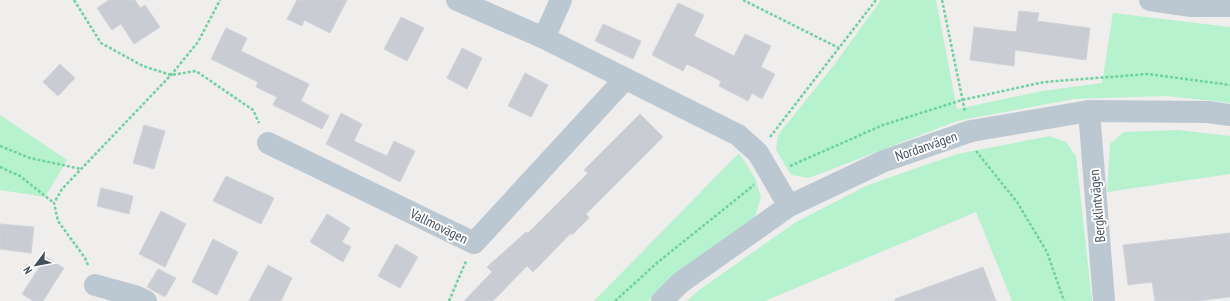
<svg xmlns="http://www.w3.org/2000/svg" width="1230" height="301" viewBox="0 0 1230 301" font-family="'PT Sans Narrow',sans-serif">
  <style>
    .green { fill: #b7f2ce }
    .building { fill: #c9ccd2; stroke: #d0d3d9 }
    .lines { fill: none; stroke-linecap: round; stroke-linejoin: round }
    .path { stroke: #6dd2a0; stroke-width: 2.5; stroke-dasharray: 3 2; stroke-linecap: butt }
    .minor { stroke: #bcc8d1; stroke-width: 22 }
    .tertiary { stroke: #bcc8d1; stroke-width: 22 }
    .labels { text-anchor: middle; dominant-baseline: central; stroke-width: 4; stroke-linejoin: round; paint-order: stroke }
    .street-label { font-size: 14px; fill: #44515c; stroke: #fff }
  </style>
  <rect width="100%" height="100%" fill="#f0eded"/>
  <!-- green -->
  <g class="green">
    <polygon points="881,0 936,0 957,109 1042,91 1102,83 1113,13 1230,27 1230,103 1167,96 1074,99 957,121 809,178 791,175 776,150 778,135 834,65"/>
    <polygon points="0,115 67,160 45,197 0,190"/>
    <polygon points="1177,130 1230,136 1230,174 1107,192 1110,144 1124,132"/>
    <polygon points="1050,136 1066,142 1076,156 1092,301 1012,301 976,212 765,301 687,301 699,290 796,222 868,185 957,154"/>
    <polygon points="739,153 755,178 761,197 755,217 675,274 648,301 594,301"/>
  </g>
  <!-- building -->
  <g class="building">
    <polygon points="109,0 135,0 140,8 145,5 160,27 134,44 121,24 112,30 97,8"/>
    <polygon points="297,0 347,0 330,33 304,20 302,26 287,19"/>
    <polygon points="678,3 704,15 694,36 734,56 745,34 771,46 761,67 775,74 762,99 752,93 748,101 719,86 721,81 687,64 683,71 652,55"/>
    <polygon points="1019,11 1039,13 1037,21 1090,28 1086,60 1015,50 1014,66 970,60 974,27 1016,32"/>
    <polygon points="401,17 424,28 407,61 384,49"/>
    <polygon points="603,24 641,41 633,59 595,41"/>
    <polygon points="226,28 247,38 241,51 309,84 301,101 329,116 322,129 273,105 277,97 256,87 258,82 211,59"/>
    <polygon points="462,48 482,58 467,89 447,78"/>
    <polygon points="60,64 75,78 58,96 43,82"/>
    <polygon points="525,73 548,85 531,117 508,106"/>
    <polygon points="341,113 362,124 354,141 387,156 394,141 415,151 400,182 326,144"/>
    <polygon points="640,114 663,137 586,214 589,218 572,235 571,233 533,272 527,266 493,301 464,301 492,272 487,267 526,232 528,233 588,173 584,170"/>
    <polygon points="144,125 165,131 154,169 133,163"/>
    <polygon points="226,176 274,198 261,224 213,201"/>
    <polygon points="101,188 133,196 129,214 97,206"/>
    <polygon points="161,211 186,224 165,267 139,254"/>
    <polygon points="327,214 350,228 342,242 351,247 343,262 310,242"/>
    <polygon points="0,224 34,227 31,253 0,249"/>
    <polygon points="1230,233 1230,297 1196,301 1155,301 1152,282 1128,285 1123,245"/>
    <polygon points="213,239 238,252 217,295 192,282"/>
    <polygon points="396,244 418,257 400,288 378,276"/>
    <polygon points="46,257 64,268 43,301 33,301 22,294"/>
    <polygon points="268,265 292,278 281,301 249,301"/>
    <polygon points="983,267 996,301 895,301 895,299"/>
    <polygon points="158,269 176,278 165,297 147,287"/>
  </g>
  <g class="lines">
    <!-- path -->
    <g class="path">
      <polyline points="74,0 101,43 143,66 171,75 196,71 253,110 259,123"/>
      <polyline points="743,0 839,48"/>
      <polyline points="942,0 965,112"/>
      <polyline points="770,137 876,0"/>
      <polyline points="0,146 30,158 81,169"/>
      <polyline points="976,151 1017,202 1047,252 1064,301"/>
      <polyline points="790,166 883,125 962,100 1044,82 1148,74 1230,85"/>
      <polyline points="0,167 20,176 54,203"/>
      <polyline points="88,265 85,258 58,221 54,203 62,189 171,75 198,42 220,0"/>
      <polyline points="449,301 466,261"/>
      <polyline points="615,301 658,262 754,185"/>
    </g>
    <!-- minor -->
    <g class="minor">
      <polyline points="457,0 544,38 738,135 758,153 789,206"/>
      <polyline points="1150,0 1191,6 1230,6"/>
      <polyline points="544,38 561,0"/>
      <polyline points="1089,111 1104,301"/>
      <polyline points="268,143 474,243 625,79"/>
      <polyline points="95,285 135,296 146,301"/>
    </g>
    <!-- tertiary -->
    <polyline class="tertiary" points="662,301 680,283 789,206 884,161 971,131 1089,111 1208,112 1230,115"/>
  </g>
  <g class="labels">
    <!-- street labels -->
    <g class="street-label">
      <text transform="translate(926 146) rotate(-19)">Nordanvägen</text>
      <text transform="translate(1097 206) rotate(-95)">Bergklintvägen</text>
      <text transform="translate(439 226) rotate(26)">Vallmovägen</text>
    </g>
  </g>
  <!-- north arrow -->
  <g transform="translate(36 265) rotate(238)" stroke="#ffffff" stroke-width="3" paint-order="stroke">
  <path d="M0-3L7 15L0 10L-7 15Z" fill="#44515c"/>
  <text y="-6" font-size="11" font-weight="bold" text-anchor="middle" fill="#44515c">N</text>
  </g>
</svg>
